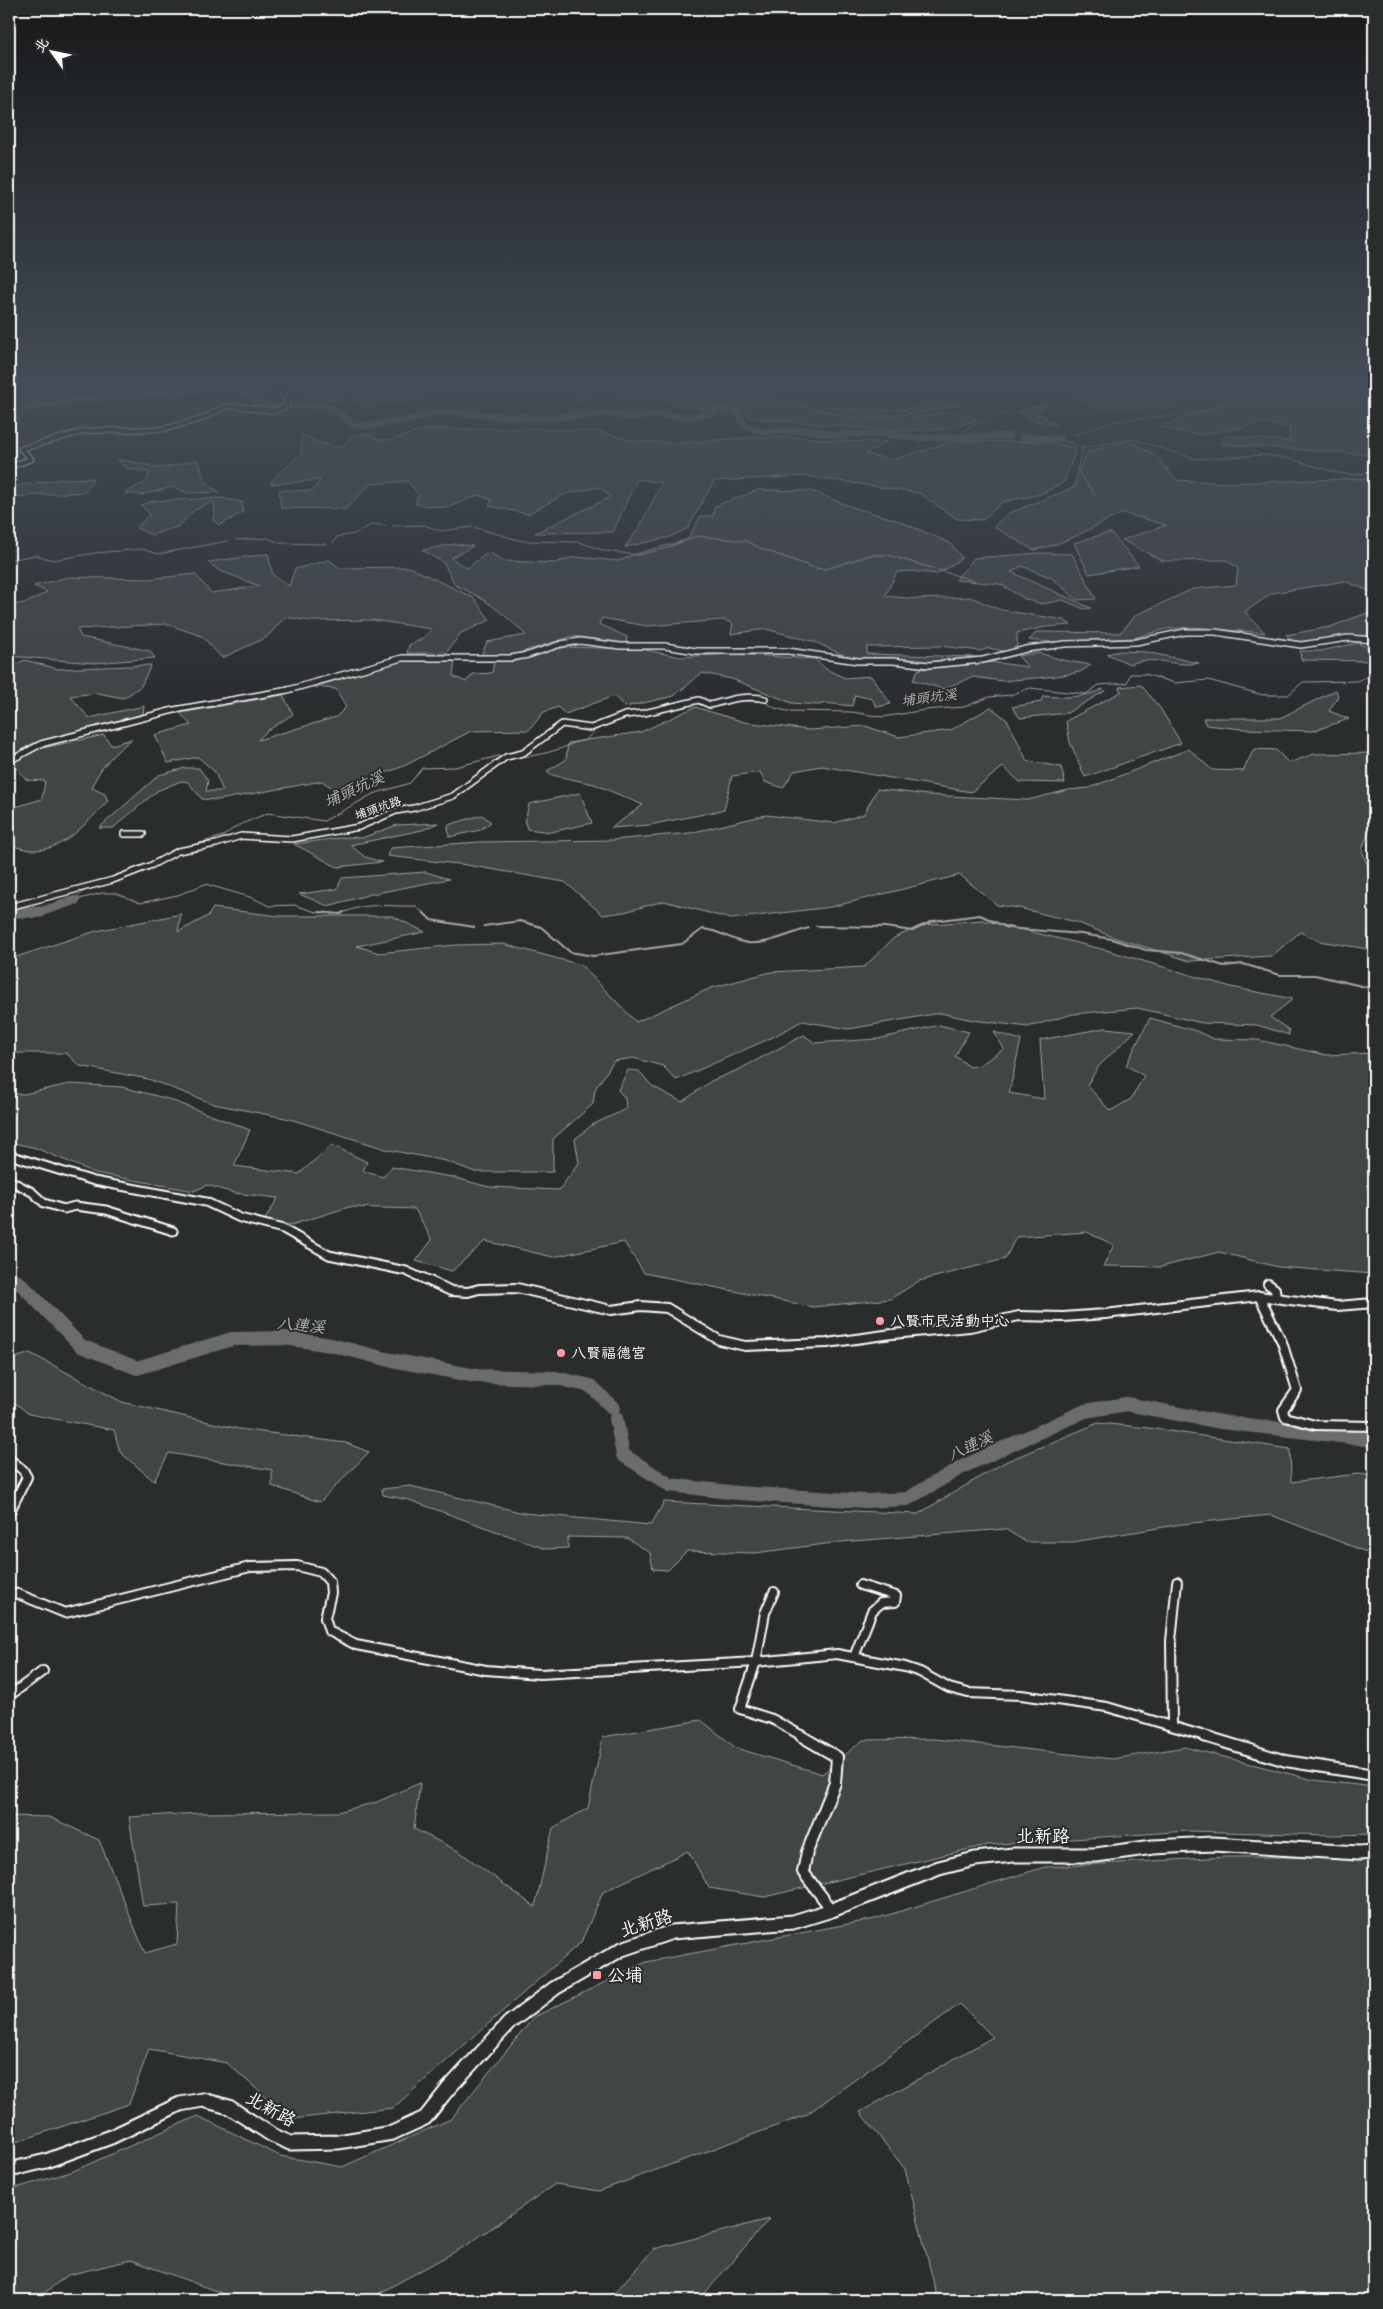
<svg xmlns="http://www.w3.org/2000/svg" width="1383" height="2309" viewBox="0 0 1383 2309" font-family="'Shantell Sans','LXGW WenKai TC',sans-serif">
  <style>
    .green { fill: #414445; stroke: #a0a2a2 }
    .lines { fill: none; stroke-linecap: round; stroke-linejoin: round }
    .stream-far1 { stroke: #a6a7a7; stroke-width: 1 }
    .stream { stroke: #a6a7a7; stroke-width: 2 }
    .river-far3 { stroke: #6a6c6d; stroke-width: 7 }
    .river-far2 { stroke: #6a6c6d; stroke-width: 9 }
    .river-far1 { stroke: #6a6c6d; stroke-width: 11 }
    .river { stroke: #6a6c6d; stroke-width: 14 }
    .minor-far4-casing { stroke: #fff; stroke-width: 7 }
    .minor-far3-casing { stroke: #fff; stroke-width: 8 }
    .minor-far2-casing { stroke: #fff; stroke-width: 11 }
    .minor-far1-casing { stroke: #fff; stroke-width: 12 }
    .minor-casing { stroke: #fff; stroke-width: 14 }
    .major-casing { stroke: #fff; stroke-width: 17 }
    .minor-far4 { stroke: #2a2d2e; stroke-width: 4.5 }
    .minor-far3 { stroke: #2a2d2e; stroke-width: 5 }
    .minor-far2 { stroke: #2a2d2e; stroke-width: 7 }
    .minor-far1 { stroke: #2a2d2e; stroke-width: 8 }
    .minor { stroke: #2a2d2e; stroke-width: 10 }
    .major { stroke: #2a2d2e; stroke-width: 13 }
    .poi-dot { fill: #ff9aa2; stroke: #2a2d2e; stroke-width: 2 }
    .labels { text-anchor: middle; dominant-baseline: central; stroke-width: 4; stroke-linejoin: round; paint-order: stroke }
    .far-street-label { font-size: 12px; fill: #fff; stroke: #2a2d2e }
    .far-water-label { font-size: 14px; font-style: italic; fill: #b4b6b6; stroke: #2a2d2e }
    .poi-label { font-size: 15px; fill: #fff; stroke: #2a2d2e; text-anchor: start }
    .water-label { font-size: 16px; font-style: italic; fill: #b4b6b6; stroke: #2a2d2e }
    .near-street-label { font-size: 18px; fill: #fff; stroke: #2a2d2e }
    .near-poi-label { font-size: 18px; fill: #fff; stroke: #2a2d2e; text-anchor: start }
  </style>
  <rect width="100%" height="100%" fill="#2a2d2e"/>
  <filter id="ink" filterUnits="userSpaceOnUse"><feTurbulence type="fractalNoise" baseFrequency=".02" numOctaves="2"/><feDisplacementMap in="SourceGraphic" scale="10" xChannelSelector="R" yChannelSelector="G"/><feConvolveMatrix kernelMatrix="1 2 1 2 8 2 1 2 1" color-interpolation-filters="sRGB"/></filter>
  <g filter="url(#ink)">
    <!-- green -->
    <g class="green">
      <polygon points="9,386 95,386 95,388 55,396 22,408 9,411"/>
      <polygon points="350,386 462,386 394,386 357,389 342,396 343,401 324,397 301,398 351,388"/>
      <polygon points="592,386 657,386 700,394 705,390 695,386 718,386 853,417 910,418 952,411 978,420 945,429 897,431 752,418 743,412 717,406 699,409 637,395 619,397 610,391 595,390 579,402 574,402 576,398"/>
      <polygon points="1065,386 1359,386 1374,389 1374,455 1220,444 1225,436 1290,441 1290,427 1262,423 1201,435 1159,427 1235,400 1209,394 1163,408 1097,408 1081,400"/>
      <polygon points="392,388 430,393 417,400 371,405 366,409 352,401 359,393"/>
      <path d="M 929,400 L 938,404 L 958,405 C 918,415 871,421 830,407 C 856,408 910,417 929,400 Z"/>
      <polygon points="1049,404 1036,413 1056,424 1046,425 1017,411"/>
      <polygon points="428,429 542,429 599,432 634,441 680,443 741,438 804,437 836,441 886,442 866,454 892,460 955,441 1047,442 1076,448 1064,482 1041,494 1002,502 983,520 957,519 919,493 806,476 714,481 688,528 670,537 625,547 639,528 662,483 637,479 613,532 535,533 611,497 599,487 565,494 528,514 489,506 492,500 478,495 447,508 415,504 419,495 407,481 370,484 346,509 281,508 279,490 313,491 320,480 270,484 276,476 301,454 302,435 318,442 341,448 355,434 371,434 378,440 390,440"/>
      <path d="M 1129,441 L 1154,454 L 1176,480 L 1227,483 L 1374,478 L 1374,593 L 1345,581 L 1272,593 L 1245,612 L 1265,633 L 1193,627 L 1166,629 L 1133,638 L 1049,642 L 1029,640 L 1037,632 L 1120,633 L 1136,615 L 1193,589 L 1236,585 L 1238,568 L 1226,560 L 1163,561 L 1122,540 L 1166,525 L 1123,513 C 1093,526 1067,544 1034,550 L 994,527 L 1007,514 L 1075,487 L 1077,474 L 1088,452 Z"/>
      <polygon points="118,459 161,468 198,460 205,481 219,492 187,493 173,487 141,495 125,493 146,482 150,473 124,467"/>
      <polygon points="94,478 85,492 9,497 9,487 62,479"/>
      <path d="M 758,490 L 812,491 L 852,507 L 897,520 L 950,543 L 962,558 L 938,574 L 909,571 L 897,572 L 885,596 L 918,599 L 970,597 L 1001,610 L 1064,620 L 1071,625 L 1045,627 L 1017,633 L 1017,646 L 1007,652 L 989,648 L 980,651 L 941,646 L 867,647 L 867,654 L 977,657 L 926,665 L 850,658 L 815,642 L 766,629 L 731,634 L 733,623 L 723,620 L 647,626 L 602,618 L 599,624 L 627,637 L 626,643 L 573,636 L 509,656 L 481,656 L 487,642 L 526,635 C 505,614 482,596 455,585 L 444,563 L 422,550 L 454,544 L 473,546 L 451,558 L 467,568 L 489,552 L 503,561 L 554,563 L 575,557 L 619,561 L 635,554 L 687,540 L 701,516 L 713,516 L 715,506 Z"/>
      <polygon points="220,498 242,502 243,512 220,525 213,521 215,506 212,501 193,511 179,526 152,535 136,528 150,514 141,505 154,501"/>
      <polygon points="1107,533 1111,533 1139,566 1089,574 1074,543"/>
      <path d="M 1040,553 L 1072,554 L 1096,599 L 1077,600 L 1052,578 L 1022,566 L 1011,572 L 1091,608 L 1084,609 L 1063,600 L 1042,604 L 1025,599 L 1000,584 L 956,580 C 961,571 969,567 974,558 Z"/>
      <polygon points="268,554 273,575 289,586 295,569 329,560 340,568 409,567 474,598 490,620 461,633 446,653 407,653 409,645 424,638 432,629 373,620 311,621 285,617 267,637 222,658 202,636 166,624 77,629 81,637 150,651 155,658 94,663 9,656 9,606 28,602 47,592 34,586 68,577 149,579 195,574 211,593 259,586 218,570 208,562"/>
      <polygon points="1374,607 1374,635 1294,642 1286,635 1330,627 1370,612"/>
      <polygon points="1358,643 1374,651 1374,661 1301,660 1300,651 1320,651"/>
      <polygon points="567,647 641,649 680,657 731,654 815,659 826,669 845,678 871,676 891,704 877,707 872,699 855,695 852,706 825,703 819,705 792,703 732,679 702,673 674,696 625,707 614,696 565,714 558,707 544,712 529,730 471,731 404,766 337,791 322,781 218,800 202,799 188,782 181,781 157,791 113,828 99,828 159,775 185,768 199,768 208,781 206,791 223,791 215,772 198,757 168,763 155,735 191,725 180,713 283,695 293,714 267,731 258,740 336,717 346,707 336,689 314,687 398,661 455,661 453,676 466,682 473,674 492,673 494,662"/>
      <path d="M 1120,651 L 1146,652 L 1199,663 C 1173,668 1155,654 1130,664 L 1107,654 Z"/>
      <polygon points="1039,653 1062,660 1091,665 1080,672 1057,676 1003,681 973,677 943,689 913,680 918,670 921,669 991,662 1028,667 1018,656"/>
      <polygon points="25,660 58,669 151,665 141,686 124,698 97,693 70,696 89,718 144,706 143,714 33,743 9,758 9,693 15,664"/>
      <polygon points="1141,685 1160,708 1181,743 1085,777 1070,742 1066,721 1121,692 1119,687"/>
      <path d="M 1103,689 L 1105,691 L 1067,713 L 1020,718 L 1012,707 L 1041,702 L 1043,696 C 1066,698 1083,698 1103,689 Z"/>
      <polygon points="1336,690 1338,696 1329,711 1349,719 1313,731 1242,729 1206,725 1203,718 1280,718"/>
      <polygon points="695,707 744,722 809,730 865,726 899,737 951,730 991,707 1008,721 1027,761 1061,767 1065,783 1020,782 1003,767 971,792 822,766 794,771 783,788 765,782 760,772 732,776 724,810 649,825 611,828 643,805 594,784 552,775 547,771 566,760 568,743 641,732"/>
      <path d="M 104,735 L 111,745 L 132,739 C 116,751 98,768 92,788 L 105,794 L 108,801 C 79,830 54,864 9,844 L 9,809 L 42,799 L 45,781 L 27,780 L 12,763 L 38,749 Z"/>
      <polygon points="1189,749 1212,770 1243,771 1254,749 1276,750 1289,763 1314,754 1374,753 1374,817 1362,850 1374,883 1374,950 1319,941 1300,932 1272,956 1190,961 1113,937 1076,922 1019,908 997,905 960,875 831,907 731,919 664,901 624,912 603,915 565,882 467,865 387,856 390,848 480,842 613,840 690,833 766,815 834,823 864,814 877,789 928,795 1028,800 1068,790 1089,788"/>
      <polygon points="580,793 592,823 551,832 527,829 525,822 529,804"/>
      <polygon points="482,815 491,822 480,830 449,837 448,825"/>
      <polygon points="438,823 422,830 350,845 365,857 382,862 337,867 294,844 347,837 362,838 397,825"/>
      <polygon points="426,872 449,879 371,894 328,906 299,894 337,889 342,878"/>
      <polygon points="213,908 279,916 392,916 425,932 357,946 379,953 456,945 503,944 581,965 636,1022 711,988 771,972 864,967 894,938 922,925 982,920 1106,950 1231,987 1293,999 1270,1017 1289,1030 1289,1035 1257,1025 1202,1023 1138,1008 1073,1014 1028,1027 973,1020 940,1013 849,1029 802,1021 771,1038 676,1080 663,1066 633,1058 614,1061 595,1089 593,1104 553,1139 553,1172 475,1172 446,1161 389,1150 290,1119 214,1104 148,1079 80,1066 66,1053 15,1053 9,1059 9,965 16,957 96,931 181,914 178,932 208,916"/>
      <polygon points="1150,1018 1196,1031 1214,1039 1258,1040 1326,1055 1374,1053 1374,1274 1278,1267 1219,1252 1161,1267 1103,1266 1114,1245 1087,1232 1016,1237 1005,1259 919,1281 890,1299 813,1307 644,1273 624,1242 553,1257 485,1241 452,1271 416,1261 432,1240 415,1209 349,1207 291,1225 264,1221 278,1198 234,1193 207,1185 194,1191 95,1173 36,1148 9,1142 9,1094 24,1094 70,1084 122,1087 168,1099 250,1130 234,1166 299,1174 332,1145 367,1162 363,1171 383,1177 392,1167 452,1177 489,1187 559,1190 579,1163 575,1139 592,1125 626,1109 625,1098 618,1090 628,1070 639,1071 652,1086 682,1102 711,1081 738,1070 804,1035 815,1043 878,1039 939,1025 969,1032 955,1056 970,1067 980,1065 1004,1049 994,1032 1021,1040 1009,1093 1044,1099 1040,1040 1105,1028 1135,1031 1099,1066 1087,1085 1110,1111 1131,1099 1144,1076 1126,1065"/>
      <polygon points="30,1353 122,1402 239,1429 346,1443 369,1452 320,1502 272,1486 272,1470 169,1453 154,1481 120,1452 114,1430 29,1414 9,1398 9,1360"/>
      <polygon points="1098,1423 1149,1428 1290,1449 1291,1482 1358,1474 1374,1476 1374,1555 1271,1515 1182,1524 1073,1542 1026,1542 1005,1529 841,1542 755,1553 687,1551 668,1570 653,1569 650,1553 627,1538 568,1537 568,1548 546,1549 409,1500 383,1495 382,1489 410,1486 524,1513 651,1525 664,1502 918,1514 1005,1462"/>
      <polygon points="701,1720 736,1748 822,1774 863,1740 934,1739 1113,1759 1185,1747 1314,1780 1374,1787 1374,1834 1332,1835 1188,1831 987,1845 764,1897 709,1888 688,1851 603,1892 581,1942 393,2108 291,2119 227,2063 149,2049 129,2104 16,2142 9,2142 9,1816 49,1817 99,1840 145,1953 177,1944 179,1904 143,1906 129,1817 200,1813 338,1812 377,1802 420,1783 414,1829 460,1852 535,1907 553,1828 588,1808 603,1737"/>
      <polygon points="1226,1857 1374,1857 1374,2300 938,2300 905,2169 860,2112 993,2037 960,2004 806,2115 599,2191 555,2184 467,2245 367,2300 241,2300 131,2260 68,2275 35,2300 9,2300 9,2190 71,2172 198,2116 280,2156 342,2167 451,2119 534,2017 646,1962 875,1919 1045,1867"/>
      <polygon points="769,2219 699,2300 608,2300 654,2249"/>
    </g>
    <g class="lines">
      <!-- stream-far1 -->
      <g class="stream-far1">
        <polyline points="145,393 145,389 151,386"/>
        <polyline points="988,419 1012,410"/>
        <polyline points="1073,435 1111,422 1201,412 1221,403"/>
        <polyline points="961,437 967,428 985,420"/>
        <polyline points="1059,439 1083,448 1131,439 1197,459 1265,455 1291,459 1338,473 1355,475 1374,471"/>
        <polyline points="1083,448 1077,470 1095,495"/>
        <polyline points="393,526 424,525 440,531 473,527 522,541 579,542 605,551 638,555 664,549 697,536 746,541 762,549 815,568 826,569 870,555 888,555 975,581"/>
        <polyline points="235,540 268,538 279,543 326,544"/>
        <polyline points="333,543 337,537 354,534 373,524 386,526"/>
        <polyline points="9,560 35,555 53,560 95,553 142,549 158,554 228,541"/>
        <polyline points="695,703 707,707 722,706 735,701 763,701 775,708 787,711 852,712 883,717 925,710 964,707 989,697 1011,695 1030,688 1086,694 1099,685 1127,683 1130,674 1145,674 1175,683 1208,680 1263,695 1288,695 1303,682 1357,681 1366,677 1374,679"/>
        <polyline points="622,719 637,716"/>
        <path d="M 514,757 C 529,757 545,754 559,749 C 569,746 575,741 586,740 L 597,728"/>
        <polyline points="180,849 223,836 237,826 268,813 324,821 373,794 410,783 422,768 455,767 499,756"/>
        <polyline points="142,866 173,851"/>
        <polyline points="107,879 133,870"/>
        <polyline points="76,900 102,893 116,893 140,903 178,895 205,884 253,898 269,906 294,905 316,912 334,914"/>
        <polyline points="76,900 81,893 88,889"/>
        <path d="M 341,914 C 367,901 388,907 416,906 L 424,914"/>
      </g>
      <!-- stream -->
      <g class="stream">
        <polyline points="319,912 340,914 344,912"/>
        <polyline points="423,912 431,920 474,927"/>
        <path d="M 484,926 L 520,921 L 541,927 L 570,952 L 593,956 L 682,944 L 703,929 C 719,930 732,941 748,943 C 767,945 791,933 809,928"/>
        <polyline points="816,926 885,927 912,931 933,921 980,915 1008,928 1081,934 1112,939 1146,950 1181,953 1224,966 1243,964 1280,975 1315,975 1374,989"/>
      </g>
      <!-- river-far3 -->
      <g class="river-far3">
        <polyline points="9,421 15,419 25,410 42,405 122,395 194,391 220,386 235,388 252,396 259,403 270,407 309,405 332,408 353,424 366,426 414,419 439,412 537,418 611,414 628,417 664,415 691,417 725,409 737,412 746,426 766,432 807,430 838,435 879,434 918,438 1009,436"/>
        <polyline points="1022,437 1059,439"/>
      </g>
      <!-- river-far2 -->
      <g class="river-far2">
        <polyline points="9,909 24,914"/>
        <polyline points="34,914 76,900"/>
      </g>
      <!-- river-far1 -->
      <g class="river-far1">
        <polyline points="17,912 41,912"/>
        <polyline points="9,1277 13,1280"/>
      </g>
      <!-- river -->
      <g class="river">
        <polyline points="11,1278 22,1285 81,1346 137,1368 232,1339 285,1338 331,1345 386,1359 476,1376 556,1378 591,1386 613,1408"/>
        <polyline points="616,1418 623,1455 670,1485 738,1493 866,1501 907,1499 962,1467 1085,1411 1126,1404 1221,1422 1374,1440"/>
      </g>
      <!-- minor-far4 casing -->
      <g class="minor-far4-casing">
        <polyline id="minor-far4" points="9,467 31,459 21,449 85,431 164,429 201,419 224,407 237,406 273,411 287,406 287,400 280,390 281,386"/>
      </g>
      <!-- minor-far3 casing -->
      <g class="minor-far3-casing">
        <g id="minor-far3">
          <polyline points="9,761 41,744 174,710 288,690 402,658 511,658 528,655 561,644 580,641 620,646 665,646 696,651 788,651 858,661 893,661 929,665 983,660 1026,649 1065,644 1136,642 1185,632 1215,632 1301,645 1348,638 1374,640"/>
          <polyline points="124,834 143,834"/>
          <path d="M 9,907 L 113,880 L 152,865 L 178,851 L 216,844 L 241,836 L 292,839 L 359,827 L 396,811 L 414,808 L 453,796 L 506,757 L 523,753 L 562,724 L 591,728 L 625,715 L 644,713 L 699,700 L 710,705 C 728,700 747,694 765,699"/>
        </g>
      </g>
      <!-- minor-far2 casing -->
      <g class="minor-far2-casing">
        <g id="minor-far2">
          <polyline points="9,1155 94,1181 206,1202 240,1218 283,1229 329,1255 406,1271 426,1280"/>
          <polyline points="9,1180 32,1192 44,1203 64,1209 75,1206 106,1210 173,1231"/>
        </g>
      </g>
      <!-- minor-far1 casing -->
      <g class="minor-far1-casing">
        <g id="minor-far1">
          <polyline points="423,1278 451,1291 468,1292 479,1289 517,1288 611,1310 641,1306 667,1308 719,1340 745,1346 827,1343 892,1334 970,1327 1019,1316 1063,1317 1105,1314 1259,1296 1337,1306 1374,1303"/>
          <polyline points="1268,1284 1275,1289 1276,1297"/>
          <polyline points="1259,1296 1282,1342 1297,1390 1283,1410 1285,1417 1315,1425 1374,1426"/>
          <polyline points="9,1459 23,1470 27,1477 9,1513"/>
          <polyline points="774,1592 765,1613 756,1662 740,1709 772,1719 804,1737"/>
          <polyline points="9,1593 18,1594 65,1613 250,1567 297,1566 321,1572 330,1582 331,1593 325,1618 329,1631 356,1645 486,1670 540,1674 756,1662 837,1654 905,1667 920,1672 949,1688 968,1693 1021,1695 1107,1707 1208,1737"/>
          <polyline points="854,1657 872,1611 881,1603 895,1602 896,1596 860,1585"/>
          <polyline points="9,1696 43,1671"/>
          <polyline points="1172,1725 1171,1641 1177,1582"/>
        </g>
      </g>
      <!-- minor casing -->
      <g class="minor-casing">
        <g id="minor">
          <polyline points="801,1736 837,1757 835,1783 807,1852 803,1872 832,1910"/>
          <polyline points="1204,1736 1286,1761 1374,1775"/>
        </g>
      </g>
      <!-- major casing -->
      <g class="major-casing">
        <polyline id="major" points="9,2170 46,2161 111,2137 180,2104 203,2100 229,2107 272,2135 290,2143 338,2142 392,2133 425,2118 448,2089 509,2023 555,1988 622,1949 672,1932 793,1922 832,1910 939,1868 975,1859 1013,1855 1096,1855 1153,1847 1213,1844 1359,1853 1374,1852"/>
      </g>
      <!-- minor-far4 -->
      <use href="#minor-far4" class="minor-far4"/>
      <!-- minor-far3 -->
      <use href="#minor-far3" class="minor-far3"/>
      <!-- minor-far2 -->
      <use href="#minor-far2" class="minor-far2"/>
      <!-- minor-far1 -->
      <use href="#minor-far1" class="minor-far1"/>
      <!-- minor -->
      <use href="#minor" class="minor"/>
      <!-- major -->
      <use href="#major" class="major"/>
    </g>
  </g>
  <!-- sky -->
  <linearGradient id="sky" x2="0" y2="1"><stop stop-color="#171919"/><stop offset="0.54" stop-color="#444c57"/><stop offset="1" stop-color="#444c57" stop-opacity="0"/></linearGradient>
  <rect width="1383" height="709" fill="url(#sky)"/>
  <!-- markers -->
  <g class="poi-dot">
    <circle cx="880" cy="1321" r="5"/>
    <circle cx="561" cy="1353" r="5"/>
    <rect x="592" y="1970" width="10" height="10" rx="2.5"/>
  </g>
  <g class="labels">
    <!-- far-street labels -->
    <g class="far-street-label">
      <text transform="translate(378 808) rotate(-19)">埔頭坑路</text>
    </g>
    <!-- far-water labels -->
    <g class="far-water-label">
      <text transform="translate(929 697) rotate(-7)">埔頭坑溪</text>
    </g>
    <!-- poi labels -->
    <g class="poi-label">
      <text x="890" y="1321">八賢市民活動中心</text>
      <text x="571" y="1353">八賢福德宮</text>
    </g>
    <!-- water labels -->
    <g class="water-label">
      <text transform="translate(354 789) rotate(-25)">埔頭坑溪</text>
      <text transform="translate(301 1325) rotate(5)">八連溪</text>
      <text transform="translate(970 1446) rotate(-26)">八連溪</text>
    </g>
    <!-- near-street labels -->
    <g class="near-street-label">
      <text x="1043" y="1836">北新路</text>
      <text transform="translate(646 1923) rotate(-17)">北新路</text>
      <text transform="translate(271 2109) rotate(29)">北新路</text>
    </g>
    <!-- near-poi labels -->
    <g class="near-poi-label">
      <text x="607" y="1975">公埔</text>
    </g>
  </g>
  <!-- margin -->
  <rect width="1383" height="2309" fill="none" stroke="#2a2d2e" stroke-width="30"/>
  <rect x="15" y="15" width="1353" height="2279" fill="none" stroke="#fff" stroke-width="2" filter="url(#ink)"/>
  <!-- north arrow -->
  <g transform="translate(52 52) rotate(303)" stroke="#2a2d2e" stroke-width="4" paint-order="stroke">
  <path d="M0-4L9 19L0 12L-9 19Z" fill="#ffffff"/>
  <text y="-8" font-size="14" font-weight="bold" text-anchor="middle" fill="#ffffff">北</text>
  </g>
</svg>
